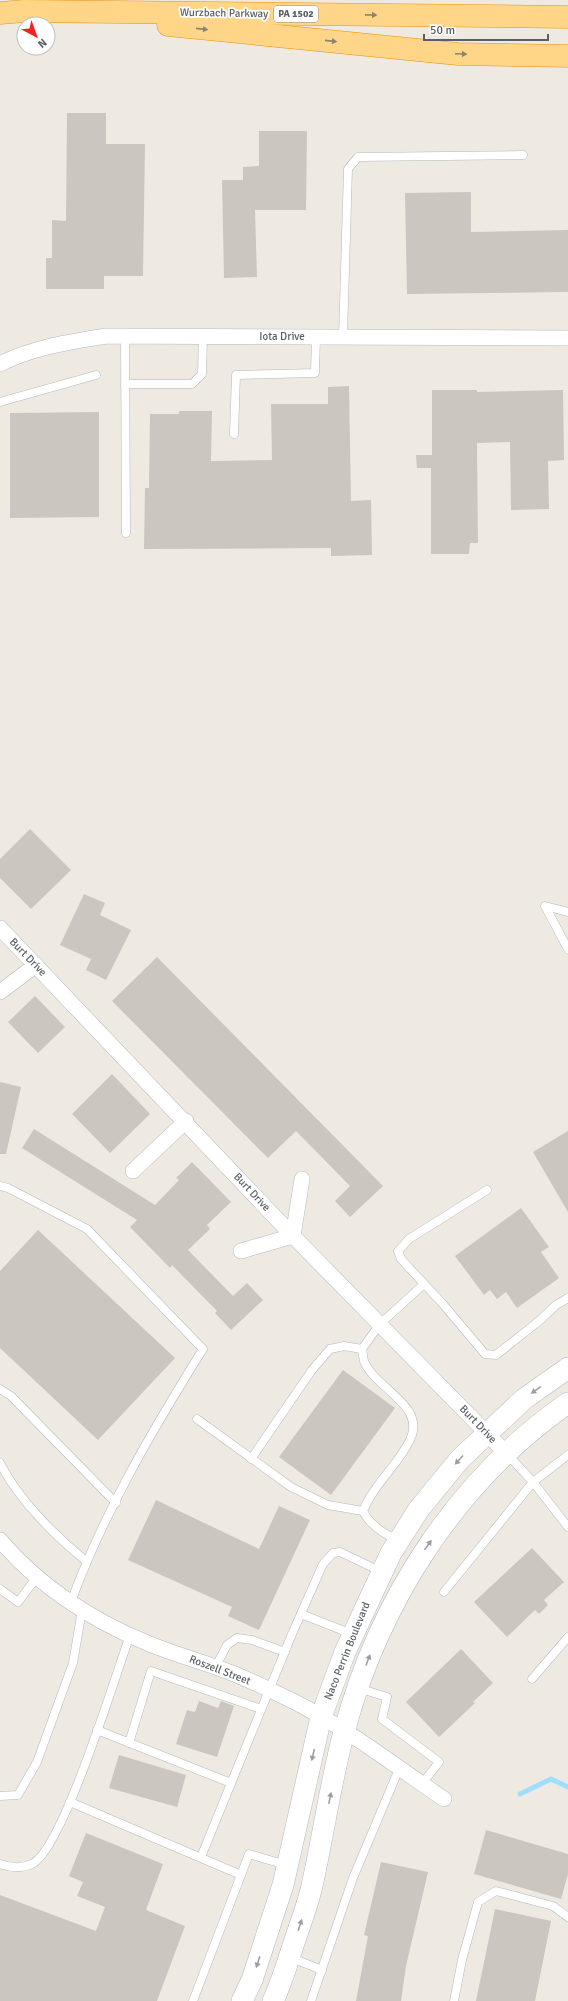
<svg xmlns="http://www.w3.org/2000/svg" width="568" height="2001" viewBox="0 0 568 2001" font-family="Signika,sans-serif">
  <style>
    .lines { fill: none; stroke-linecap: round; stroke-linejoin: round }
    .stream { stroke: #a0deff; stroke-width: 5 }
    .building { fill: #cbc7c0 }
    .lane-casing { stroke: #b4b8bd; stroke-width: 9 }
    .street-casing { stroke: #b4b8bd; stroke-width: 16 }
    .secondary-casing { stroke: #b5b9bf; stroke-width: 22 }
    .highway-casing { stroke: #ef8f00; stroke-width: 23 }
    .lane { stroke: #fff; stroke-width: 8 }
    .street { stroke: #fff; stroke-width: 15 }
    .secondary { stroke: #fff; stroke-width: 21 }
    .highway { stroke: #ffd687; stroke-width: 22 }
    .oneway { fill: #8c836e }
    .oneway2 { fill: #9c9fa1 }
    .labels { text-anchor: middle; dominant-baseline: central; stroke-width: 3.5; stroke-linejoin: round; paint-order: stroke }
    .shield { fill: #fff; stroke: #8c8f92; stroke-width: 1 }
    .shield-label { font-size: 10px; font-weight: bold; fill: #5a5f63 }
    .street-label { font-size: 11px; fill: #5a5f63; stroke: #fff }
  </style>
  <rect width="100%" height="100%" fill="#eeeae1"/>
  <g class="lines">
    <!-- stream -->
    <polyline class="stream" points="520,1794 551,1779 568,1787"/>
  </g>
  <!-- building -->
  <g class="building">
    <polygon points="67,113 106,113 106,144 145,144 143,276 104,276 104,289 46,289 46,258 52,258 52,220 66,221"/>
    <polygon points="259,131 307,131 306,210 255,210 257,277 224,278 222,180 243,180 243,167 259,166"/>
    <polygon points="471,192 471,232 568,230 568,292 407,294 405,193"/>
    <polygon points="349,386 351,501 371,500 372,555 331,556 331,548 144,549 145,488 149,488 150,414 179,414 179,411 212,411 211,461 272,460 271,404 328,404 328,387"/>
    <polygon points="432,390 477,390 477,392 563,390 564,460 548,461 549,509 511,510 510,442 477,443 478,543 470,543 469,554 431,554 431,468 417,468 416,455 432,455"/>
    <polygon points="99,412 99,517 10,518 10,413"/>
    <polygon points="30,829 71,870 31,909 0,878 0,859"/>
    <polygon points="84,894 105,903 100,915 131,930 106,980 86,970 91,959 60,945"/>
    <polygon points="157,957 383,1186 350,1217 335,1201 350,1186 296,1131 268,1158 112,1001"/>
    <polygon points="35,996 65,1027 38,1053 8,1022"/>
    <polygon points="112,1074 150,1114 110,1153 72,1114"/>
    <polygon points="0,1082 21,1087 6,1154 0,1154"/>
    <polygon points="34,1129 155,1205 179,1180 176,1178 192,1162 231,1202 207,1225 210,1229 188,1250 233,1296 247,1283 263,1300 231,1330 215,1313 217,1311 172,1265 170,1268 130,1227 137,1220 22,1148"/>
    <polygon points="568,1131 568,1212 533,1152"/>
    <polygon points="521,1208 549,1247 541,1252 559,1278 517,1308 506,1292 497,1299 490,1290 484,1295 455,1256"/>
    <polygon points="38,1230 175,1358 98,1440 0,1348 0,1271"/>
    <polygon points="343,1370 395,1408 331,1495 279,1457"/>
    <polygon points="156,1500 259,1549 279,1506 310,1520 259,1630 228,1616 232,1607 128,1560"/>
    <polygon points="532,1548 564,1582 544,1600 548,1605 539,1614 535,1610 507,1637 474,1602"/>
    <polygon points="461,1649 493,1683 473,1702 475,1703 439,1737 406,1702"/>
    <polygon points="199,1701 218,1708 221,1701 234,1706 217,1757 176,1744 187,1710 195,1712"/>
    <polygon points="119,1755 186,1775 177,1807 109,1788"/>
    <polygon points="486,1830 568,1854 568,1874 561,1899 474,1874"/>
    <polygon points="86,1833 163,1864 146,1910 185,1926 157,2001 0,2001 0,1895 96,1931 105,1907 77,1896 83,1882 69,1876"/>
    <polygon points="381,1862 428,1872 406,1966 401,2001 356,2001 368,1936 364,1935"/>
    <polygon points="495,1909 551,1921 535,2001 476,2001"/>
  </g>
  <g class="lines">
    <!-- lane casing -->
    <g class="lane-casing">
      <g id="lane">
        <polyline points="125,335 126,533"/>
        <polyline points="343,337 348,169 358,157 523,155"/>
        <polyline points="125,384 192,384 202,374 203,335"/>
        <polyline points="0,402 96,375"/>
        <polyline points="234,434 236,375 315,373 316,336"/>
        <polyline points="568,912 545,906 568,949"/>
        <path d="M 0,1186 L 8,1188 L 87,1229 L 203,1349 C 153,1429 103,1514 71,1602"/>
        <polyline points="487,1190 409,1239 398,1251 401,1259 442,1303 485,1354 496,1355 539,1321 556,1305 568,1298"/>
        <polyline points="0,1389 11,1396 116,1503"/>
        <polyline points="197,1419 291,1487 328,1505 363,1511"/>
        <polyline points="507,1454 533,1482 568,1527"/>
        <polyline points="251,1459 312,1370 330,1349 344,1346 362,1349"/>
        <path d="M 0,1463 C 18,1499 55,1536 86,1561"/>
        <path d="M 398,1540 C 384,1534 370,1526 363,1511 C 374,1484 398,1465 410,1440 C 427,1405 375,1389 364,1361 C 363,1358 363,1353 362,1349 L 380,1324 L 424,1284"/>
        <polyline points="0,1589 18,1602 37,1577"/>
        <polyline points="444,1592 533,1482 568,1455"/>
        <polyline points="301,1614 352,1634"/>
        <polyline points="215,1668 227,1645 237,1638 252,1640 285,1652"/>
        <polyline points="532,1679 568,1637"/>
        <polyline points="358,1688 387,1697 382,1719 439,1762 422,1784"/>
        <polyline points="97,1730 231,1783"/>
        <polyline points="129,1743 151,1671 261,1709"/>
        <polyline points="0,1796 18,1795 37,1762 73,1663 82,1610"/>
        <polyline points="70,1802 241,1875"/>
        <polyline points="201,1857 292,1634 323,1564 333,1553 340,1552 382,1572"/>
        <path d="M 0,1864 C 11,1868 21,1869 32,1864 C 63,1849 116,1674 130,1635"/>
        <polyline points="289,1957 322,1970"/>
        <polyline points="193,2001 249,1854 286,1865"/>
        <polyline points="311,2001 353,1878 399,1769"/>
        <polyline points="454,2001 462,1960 478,1902 496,1891 553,1906 568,1917"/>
      </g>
    </g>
    <!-- street casing -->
    <g class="street-casing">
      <g id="street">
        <path d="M 0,364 C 33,347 70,342 106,336 L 568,338"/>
        <polyline points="0,928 293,1236 506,1453"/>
        <polyline points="0,992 36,965"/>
        <polyline points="133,1171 186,1121"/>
        <polyline points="241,1251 293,1236 302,1179"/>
        <path d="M 0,1540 C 38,1585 91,1620 145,1642 C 175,1655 208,1663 239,1676 C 256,1683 274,1692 291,1700 C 345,1727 394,1765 444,1799"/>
      </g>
    </g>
    <!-- secondary casing -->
    <g class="secondary-casing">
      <g id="secondary">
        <polyline points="242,2001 252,1980 283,1885 321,1717 345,1652 391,1553 419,1509 460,1459 524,1399 568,1368"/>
        <path d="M 273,2001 C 281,1984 286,1967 292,1949 C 298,1930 306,1910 311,1890 C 323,1838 330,1784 344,1732 C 379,1601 457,1480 568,1403"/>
      </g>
    </g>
    <!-- highway casing -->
    <g class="highway-casing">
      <g id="highway">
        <polyline points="0,13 24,11 568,17"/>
        <polyline points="168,25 458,54 568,56"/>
      </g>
    </g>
    <!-- lane -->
    <use href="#lane" class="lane"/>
    <!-- street -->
    <use href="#street" class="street"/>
    <!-- secondary -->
    <use href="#secondary" class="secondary"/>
    <!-- highway -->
    <use href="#highway" class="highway"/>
  </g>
  <!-- one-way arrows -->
  <defs><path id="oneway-solid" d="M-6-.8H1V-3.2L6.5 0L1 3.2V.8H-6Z"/></defs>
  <g class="oneway">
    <use href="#oneway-solid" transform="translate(371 15) rotate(1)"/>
    <use href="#oneway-solid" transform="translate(202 29) rotate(6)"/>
    <use href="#oneway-solid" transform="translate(331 41) rotate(6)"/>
    <use href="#oneway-solid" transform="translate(461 54) rotate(2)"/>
  </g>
  <g class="oneway2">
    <use href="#oneway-solid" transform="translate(536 1390) rotate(145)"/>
    <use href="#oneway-solid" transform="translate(459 1460) rotate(132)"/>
    <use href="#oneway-solid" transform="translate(428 1545) rotate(-55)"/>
    <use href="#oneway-solid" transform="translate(368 1660) rotate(-69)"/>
    <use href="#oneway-solid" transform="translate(313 1755) rotate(103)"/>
    <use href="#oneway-solid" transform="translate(330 1798) rotate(-78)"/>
    <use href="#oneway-solid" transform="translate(300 1925) rotate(-72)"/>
    <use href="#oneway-solid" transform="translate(258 1962) rotate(108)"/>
  </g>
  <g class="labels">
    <!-- shield labels -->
    <rect class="shield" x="274" y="6" width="44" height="16" rx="3"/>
    <g class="shield-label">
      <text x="296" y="14">PA 1502</text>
    </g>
    <!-- street labels -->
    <g class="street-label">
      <text transform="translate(224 13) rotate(1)">Wurzbach Parkway</text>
      <text x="282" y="336">Iota Drive</text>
      <text transform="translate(28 957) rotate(46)">Burt Drive</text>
      <text transform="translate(252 1192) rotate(47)">Burt Drive</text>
      <text transform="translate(478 1424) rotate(46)">Burt Drive</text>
      <text transform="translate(347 1651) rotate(-68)">Naco Perrin Boulevard</text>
      <text transform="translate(220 1670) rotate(21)">Roszell Street</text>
    </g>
  </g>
  <!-- north arrow -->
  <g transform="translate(36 36) rotate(139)"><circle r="19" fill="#ffffff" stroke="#bdbfc1"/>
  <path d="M0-3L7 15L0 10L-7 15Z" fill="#f42123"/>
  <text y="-6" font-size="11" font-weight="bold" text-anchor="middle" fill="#5a5f63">N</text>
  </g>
  <!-- scale -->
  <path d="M424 34v6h124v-6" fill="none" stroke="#5a5f63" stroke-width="2"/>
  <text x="430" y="34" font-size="12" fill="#5a5f63" stroke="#ffffff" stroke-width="3" paint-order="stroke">50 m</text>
</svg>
